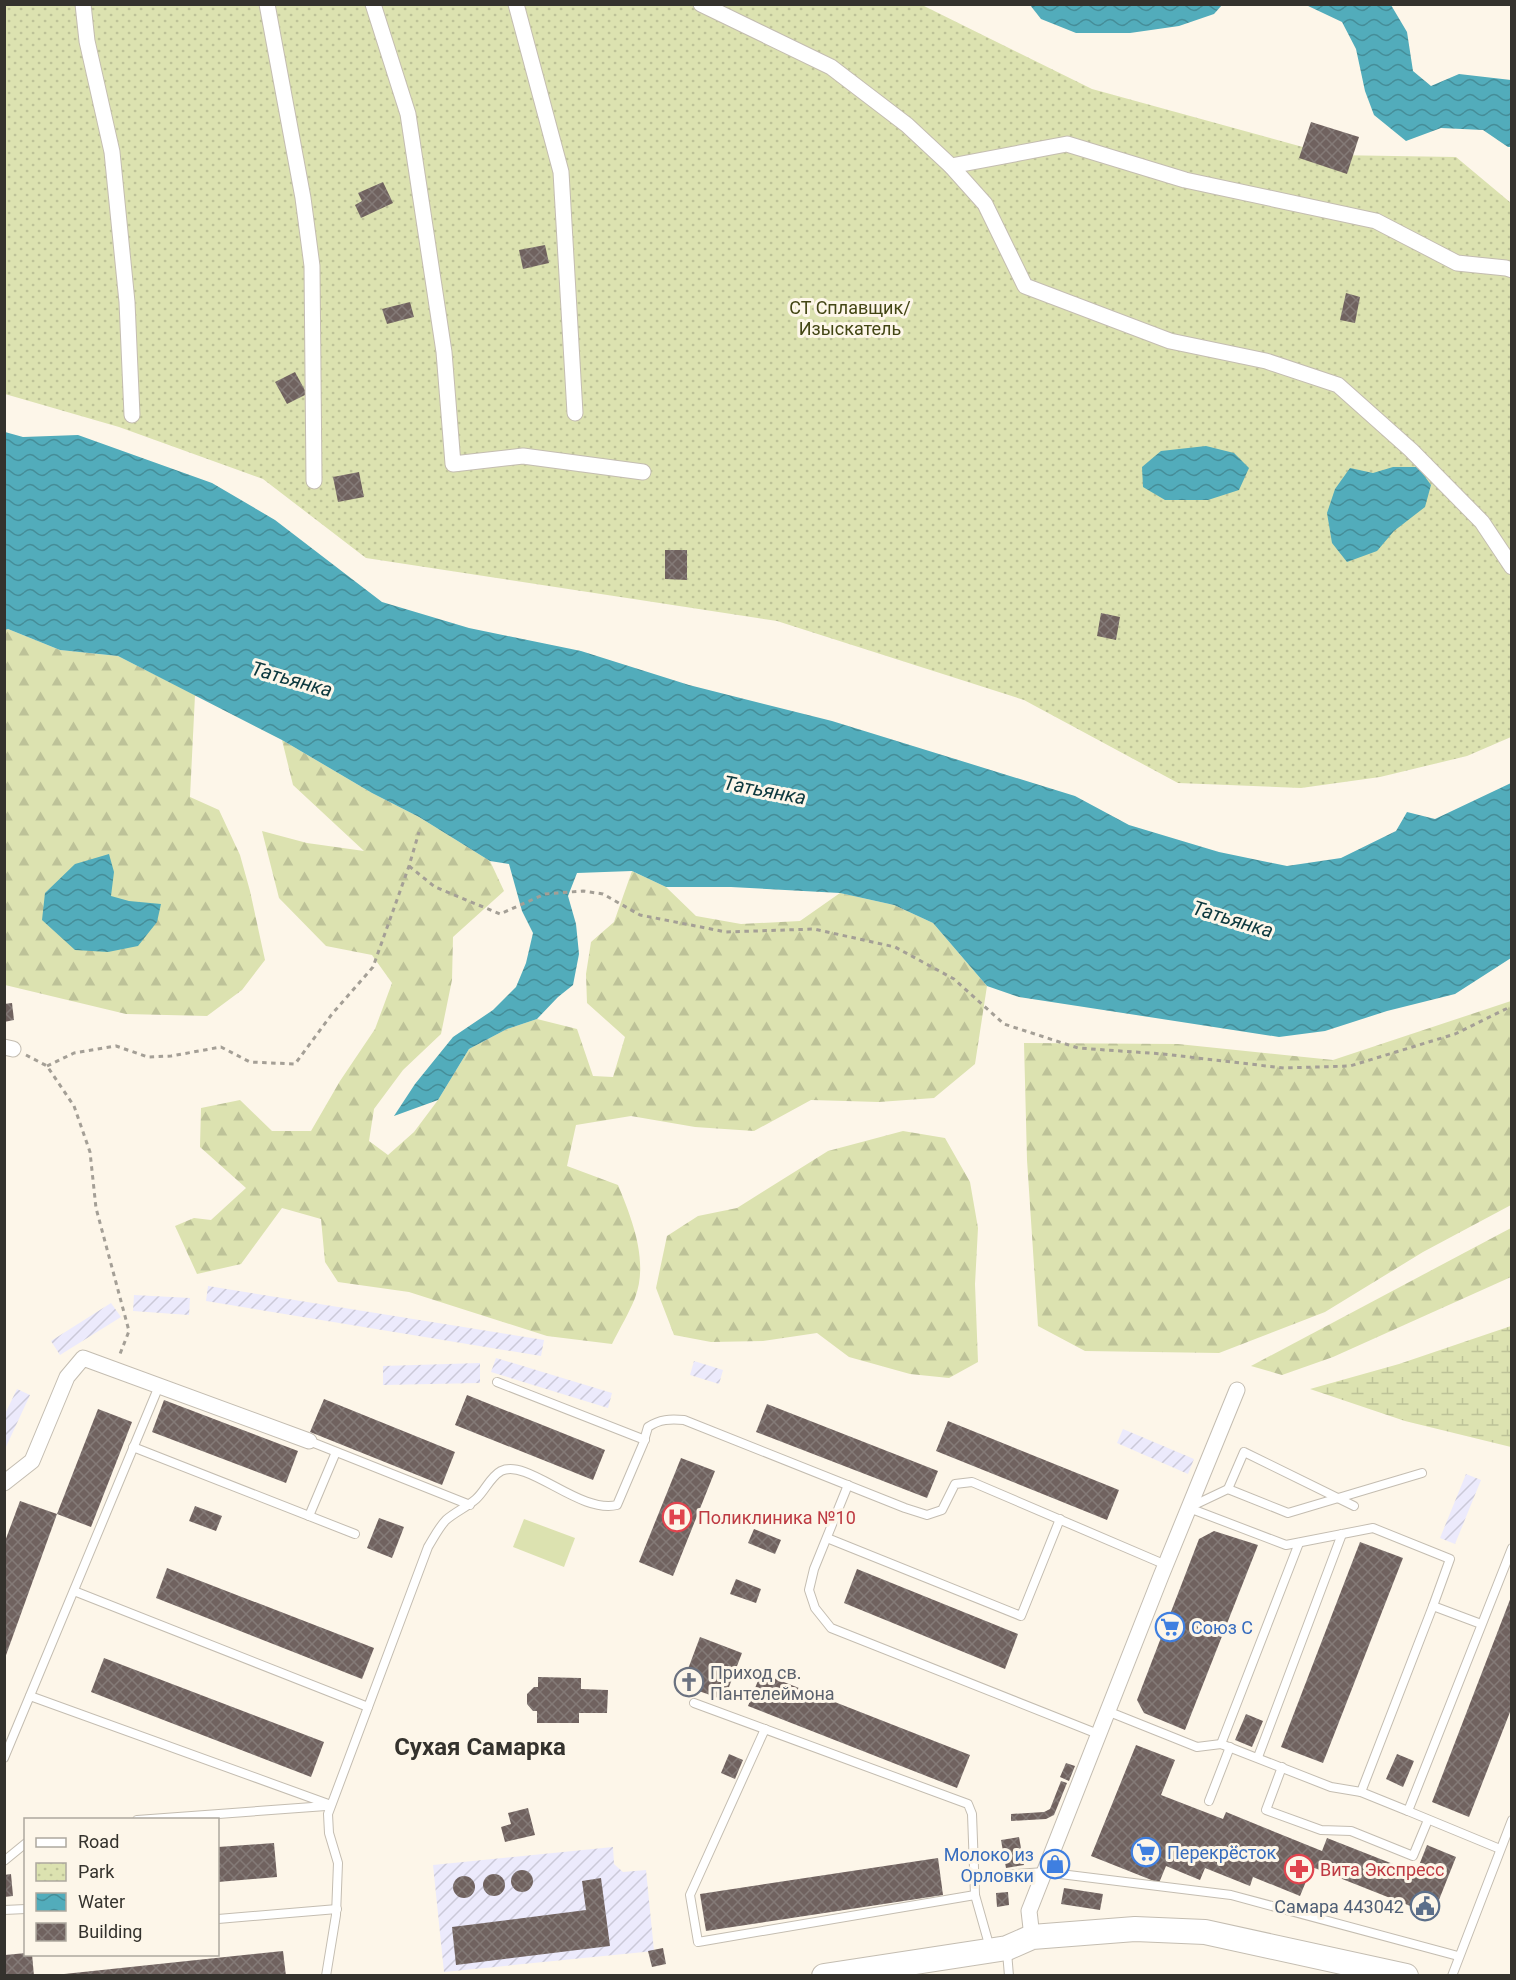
<svg xmlns="http://www.w3.org/2000/svg" width="1516" height="1980" viewBox="0 0 1516 1980" font-family="Roboto,sans-serif">
  <style>
    .industrial { fill: url(#industrial-furrows) }
    .grass { fill: #dce2b0 }
    .forest { fill: url(#forest-firs) }
    .wetland { fill: url(#wetland-marsh) }
    .park { fill: url(#park-dots) }
    .water { fill: url(#water-waves) }
    .building { fill: url(#building-cross-hatch) }
    .lines { fill: none; stroke-linecap: round; stroke-linejoin: round }
    .service-casing { stroke: #c4bdb1; stroke-width: 10 }
    .minor-casing { stroke: #c4bdb1; stroke-width: 17 }
    .primary-casing { stroke: #c4bdb1; stroke-width: 26 }
    .path { stroke: #a49f96; stroke-width: 3; stroke-dasharray: 4.5 4.5; stroke-linecap: butt }
    .service { stroke: #fff; stroke-width: 8 }
    .minor { stroke: #fff; stroke-width: 15 }
    .primary { stroke: #fff; stroke-width: 24 }
    .labels { text-anchor: middle; dominant-baseline: central; stroke-width: 6; stroke-linejoin: round; paint-order: stroke }
    .park-label { font-size: 18px; fill: #434614; stroke: #fdf6e9 }
    .health-label { font-size: 18px; fill: #be3a42; stroke: #fdf6e9; text-anchor: start }
    .shop-label { font-size: 18px; fill: #366cbe; stroke: #fdf6e9; text-anchor: start }
    .worship-label { font-size: 18px; fill: #5b616d; stroke: #fdf6e9; text-anchor: start }
    .service-label { font-size: 18px; fill: #4e5e75; stroke: #fdf6e9; text-anchor: end }
    .water-label { font-size: 20px; font-style: italic; fill: #0c383e; stroke: #fdf6e9 }
    .district-label { font-size: 24px; font-weight: bold; fill: #34322d; stroke: #fdf6e9 }
  </style>
  <defs>
    <pattern id="industrial-furrows" width="10" height="10" patternUnits="userSpaceOnUse" patternTransform="scale(1.5)"><rect width="10" height="10" fill="#eceafc"/><path d="M-1 1l2-2M0 10L10 0M9 11l2-2" fill="none" stroke="#cbc9d8"/></pattern>
    <pattern id="forest-firs" width="22" height="20" patternUnits="userSpaceOnUse" patternTransform="scale(1.5)"><rect width="22" height="20" fill="#dce2b0"/><path d="M5 1l3.5 6h-7zM16 11l3.5 6h-7z" fill="#bdc298"/></pattern>
    <pattern id="wetland-marsh" width="20" height="14" patternUnits="userSpaceOnUse" patternTransform="scale(1.5)"><rect width="20" height="14" fill="#dce2b0"/><path d="M1 5h8M5 5V1M11 12h8M15 12V8" fill="none" stroke="#bdc298"/></pattern>
    <pattern id="park-dots" width="8" height="8" patternUnits="userSpaceOnUse" patternTransform="scale(1.5)"><rect width="8" height="8" fill="#dce2b0"/><path d="M2 2h.1M6 6h.1" fill="none" stroke="#bdc298" stroke-width="1.8" stroke-linecap="round"/></pattern>
    <pattern id="water-waves" width="16" height="10" patternUnits="userSpaceOnUse" patternTransform="scale(1.5)"><rect width="16" height="10" fill="#52acbb"/><path d="M0 5q4-4 8 0t8 0" fill="none" stroke="#458d98"/></pattern>
    <pattern id="building-cross-hatch" width="8" height="8" patternUnits="userSpaceOnUse" patternTransform="scale(1.5)"><rect width="8" height="8" fill="#70625f"/><path d="M0 0l8 8M0 8l8-8" fill="none" stroke="#847a77"/></pattern>
  </defs>
  <rect width="100%" height="100%" fill="#fdf6e9"/>
  <!-- industrial -->
  <g class="industrial">
    <polygon points="208,1286 544,1340 541,1356 206,1301"/>
    <polygon points="134,1295 190,1298 189,1315 133,1311"/>
    <polygon points="111,1303 121,1317 60,1355 51,1341"/>
    <polygon points="496,1358 612,1393 608,1408 491,1372"/>
    <polygon points="694,1361 723,1370 719,1384 690,1375"/>
    <polygon points="480,1363 480,1383 383,1385 383,1366"/>
    <polygon points="17,1389 30,1395 5,1449 5,1414"/>
    <polygon points="1123,1429 1194,1459 1188,1474 1117,1443"/>
    <polygon points="1466,1474 1481,1480 1455,1544 1440,1538"/>
    <polygon points="613,1847 614,1864 623,1872 646,1870 654,1951 444,1972 433,1865"/>
  </g>
  <!-- grass -->
  <polygon class="grass" points="524,1519 575,1538 564,1567 513,1547"/>
  <!-- forest -->
  <g class="forest">
    <polygon points="8,629 60,650 118,656 195,695 190,797 219,810 240,855 250,891 265,960 242,990 207,1016 126,1014 5,985 4,630"/>
    <path d="M 282,740 L 372,793 L 419,817 L 490,861 L 504,891 L 453,937 L 452,980 L 441,1034 L 403,1070 L 374,1109 L 369,1141 L 388,1155 L 414,1132 L 438,1100 L 469,1049 L 507,1029 L 537,1019 L 577,1029 L 593,1076 L 613,1077 L 625,1037 L 587,1003 L 586,974 L 591,942 L 614,922 L 632,871 L 666,887 L 696,916 L 741,924 L 800,921 L 840,893 L 894,905 L 933,923 L 987,986 L 975,1064 L 934,1098 L 879,1102 L 811,1100 L 754,1131 L 695,1127 L 631,1116 L 576,1125 L 567,1166 L 618,1185 C 632,1219 649,1261 635,1298 C 629,1313 620,1328 612,1344 L 547,1336 L 409,1292 L 338,1282 L 325,1262 L 321,1219 L 282,1208 L 241,1264 L 197,1274 L 175,1226 L 194,1218 L 211,1220 L 246,1188 L 200,1147 L 201,1108 L 240,1100 L 272,1131 L 311,1131 L 340,1081 L 375,1029 L 392,983 L 372,955 L 326,946 L 279,898 L 262,831 L 307,843 L 364,851 L 293,785 Z"/>
    <polygon points="1511,1001 1511,1205 1423,1252 1325,1312 1219,1353 1085,1351 1038,1326 1027,1160 1024,1043 1178,1044 1333,1060"/>
    <polygon points="903,1131 945,1138 970,1182 978,1228 975,1284 978,1362 949,1378 910,1374 849,1357 817,1333 763,1341 711,1342 674,1335 656,1288 667,1236 698,1216 737,1208 828,1151"/>
    <polygon points="1511,1228 1511,1277 1333,1357 1282,1375 1251,1366"/>
  </g>
  <!-- wetland -->
  <polygon class="wetland" points="1511,1326 1511,1447 1405,1421 1310,1389 1399,1364"/>
  <!-- park -->
  <polygon class="park" points="4,5 922,5 1092,89 1332,155 1456,157 1511,203 1511,737 1467,756 1380,777 1301,788 1178,783 1024,700 777,621 366,558 263,479 119,427 5,394"/>
  <!-- water -->
  <g class="water">
    <polygon points="1030,5 1222,5 1214,14 1179,26 1130,33 1076,33 1041,19"/>
    <polygon points="1306,5 1391,5 1407,32 1413,71 1431,86 1459,74 1511,80 1511,147 1508,147 1483,130 1441,128 1406,141 1374,115 1365,91 1356,49 1342,22"/>
    <polygon points="5,432 23,437 78,435 212,483 275,520 382,602 469,628 581,651 689,685 832,721 1075,796 1129,825 1219,852 1287,866 1341,858 1396,831 1407,812 1435,819 1511,783 1511,958 1455,994 1387,1011 1325,1031 1279,1037 1019,997 987,986 933,923 894,905 840,893 731,887 666,887 632,871 577,873 568,896 576,924 579,954 573,985 558,997 537,1019 507,1029 469,1049 438,1100 394,1116 415,1084 453,1037 493,1010 516,987 526,963 533,933 522,911 509,864 490,861 419,817 372,793 282,740 118,656 60,650 8,629 5,630"/>
    <polygon points="1206,446 1234,453 1249,468 1239,490 1208,500 1165,500 1143,487 1142,467 1161,451"/>
    <polygon points="1393,467 1418,467 1431,485 1425,507 1394,531 1377,551 1347,562 1332,543 1327,513 1335,489 1350,468 1373,473"/>
    <polygon points="109,854 114,872 111,896 129,901 161,904 157,922 138,946 108,952 75,950 42,920 45,893 75,864"/>
  </g>
  <!-- building -->
  <g class="building">
    <polygon points="1311,122 1359,137 1347,174 1299,158"/>
    <polygon points="383,182 393,203 361,218 355,205 362,201 358,193"/>
    <polygon points="545,245 549,263 523,269 519,250"/>
    <polygon points="1346,293 1360,297 1355,323 1340,320"/>
    <polygon points="410,302 414,317 387,324 382,309"/>
    <polygon points="295,372 307,394 287,404 275,382"/>
    <polygon points="359,472 364,497 338,502 333,477"/>
    <polygon points="665,550 687,550 687,580 665,579"/>
    <polygon points="1101,613 1120,617 1116,640 1097,636"/>
    <polygon points="12,1003 14,1020 4,1022 4,1004"/>
    <polygon points="467,1395 605,1450 593,1480 455,1425"/>
    <polygon points="324,1399 455,1452 442,1485 310,1432"/>
    <polygon points="164,1400 298,1451 286,1483 152,1432"/>
    <polygon points="767,1404 938,1471 927,1498 756,1432"/>
    <polygon points="98,1409 132,1422 91,1527 57,1514"/>
    <polygon points="948,1421 1119,1490 1107,1520 936,1451"/>
    <polygon points="681,1458 715,1471 673,1576 639,1562"/>
    <polygon points="20,1501 57,1514 5,1658 4,1544"/>
    <polygon points="195,1506 222,1516 216,1531 189,1521"/>
    <polygon points="379,1518 404,1527 392,1558 367,1548"/>
    <polygon points="754,1529 781,1540 775,1554 748,1543"/>
    <polygon points="1214,1531 1258,1545 1185,1730 1144,1713 1137,1700 1199,1539"/>
    <polygon points="1360,1542 1403,1558 1323,1763 1281,1747"/>
    <polygon points="167,1568 374,1648 362,1679 156,1598"/>
    <polygon points="857,1569 1018,1634 1005,1669 844,1603"/>
    <polygon points="736,1579 761,1589 756,1603 730,1594"/>
    <polygon points="1511,1597 1512,1707 1469,1817 1432,1802"/>
    <polygon points="700,1637 742,1653 724,1700 682,1685"/>
    <polygon points="104,1658 324,1742 311,1777 91,1692"/>
    <polygon points="761,1673 970,1755 957,1788 748,1706"/>
    <polygon points="538,1677 581,1678 581,1689 608,1690 607,1713 579,1713 579,1723 537,1723 537,1711 533,1711 527,1704 527,1694 534,1687 538,1687"/>
    <polygon points="1246,1714 1263,1721 1252,1747 1235,1740"/>
    <polygon points="1136,1745 1175,1760 1161,1795 1223,1819 1226,1812 1322,1851 1327,1838 1416,1873 1427,1845 1456,1857 1433,1915 1312,1867 1300,1896 1253,1877 1250,1886 1205,1868 1200,1880 1166,1866 1159,1883 1091,1856"/>
    <polygon points="729,1754 743,1760 735,1779 721,1773"/>
    <polygon points="1397,1754 1414,1761 1403,1787 1386,1779"/>
    <polygon points="1066,1763 1075,1766 1069,1781 1060,1777"/>
    <polygon points="1061,1781 1067,1783 1054,1815 1046,1819 1011,1821 1011,1814 1044,1812 1050,1809"/>
    <polygon points="528,1808 535,1835 505,1842 501,1827 511,1824 508,1813"/>
    <polygon points="1019,1837 1024,1865 1006,1868 1001,1840"/>
    <polygon points="274,1843 277,1877 218,1882 218,1847"/>
    <polygon points="938,1858 943,1895 706,1931 700,1894"/>
    <circle cx="522" cy="1881" r="11"/>
    <circle cx="494" cy="1885" r="11"/>
    <polygon points="11,1874 13,1896 4,1897 4,1875"/>
    <circle cx="464" cy="1887" r="11"/>
    <polygon points="601,1878 610,1946 456,1965 452,1927 586,1910 582,1881"/>
    <polygon points="1064,1888 1103,1894 1100,1910 1061,1904"/>
    <polygon points="1008,1892 1009,1905 997,1907 996,1893"/>
    <polygon points="663,1948 666,1964 652,1967 648,1951"/>
    <polygon points="283,1951 286,1976 64,1976 64,1974"/>
    <polygon points="26,1953 26,1954 32,1954 34,1976 5,1976 5,1955"/>
  </g>
  <g class="lines">
    <!-- service casing -->
    <g class="service-casing">
      <g id="service">
        <polyline points="497,1382 645,1440"/>
        <polyline points="309,1441 470,1505"/>
        <polyline points="133,1447 355,1534"/>
        <polyline points="848,1485 814,1569 809,1590 815,1608 831,1628 1098,1734"/>
        <polyline points="1228,1489 1244,1452 1354,1506"/>
        <polyline points="1190,1507 1228,1489 1288,1513 1422,1473"/>
        <polyline points="1189,1508 1286,1545 1373,1528 1450,1559 1433,1606"/>
        <polyline points="309,1516 336,1452"/>
        <polyline points="827,1538 1021,1616 1060,1519"/>
        <polyline points="74,1591 368,1707"/>
        <polyline points="30,1696 331,1805"/>
        <polyline points="694,1703 968,1804 972,1814 975,1895 990,1948"/>
        <polyline points="1107,1711 1197,1747 1221,1744 1331,1787 1361,1792"/>
        <polyline points="765,1729 690,1895 698,1942 975,1895"/>
        <polyline points="1221,1744 1299,1543"/>
        <polyline points="1258,1757 1342,1534"/>
        <polyline points="4,1758 159,1386"/>
        <polyline points="1282,1767 1266,1810 1321,1830 1351,1831 1413,1856 1428,1820"/>
        <polyline points="1209,1801 1230,1747"/>
        <polyline points="1408,1811 1361,1792 1433,1606 1481,1624"/>
        <polyline points="137,1820 326,1806"/>
        <polyline points="1500,1849 1408,1811 1512,1548"/>
        <polyline points="4,1861 26,1843"/>
        <polyline points="975,1877 1044,1872 1231,1895 1458,1956"/>
        <polyline points="4,1910 26,1909"/>
        <polyline points="218,1919 337,1909"/>
        <polyline points="1007,1952 1009,1976"/>
        <path d="M 326,1976 L 336,1915 L 338,1863 L 329,1833 L 328,1814 L 428,1547 C 433,1539 439,1527 446,1520 C 455,1512 467,1507 476,1499 C 485,1491 490,1477 501,1471 C 528,1458 579,1514 617,1505 L 643,1444 L 648,1427 C 660,1419 670,1419 684,1420 L 905,1508 L 927,1515 L 942,1510 L 955,1484 L 972,1482 L 1166,1565"/>
        <polyline points="1452,1976 1512,1820"/>
      </g>
    </g>
    <!-- minor casing -->
    <g class="minor-casing">
      <g id="minor">
        <polyline points="83,4 87,41 112,152 127,302 132,415"/>
        <polyline points="267,4 303,198 312,266 314,481"/>
        <polyline points="373,4 408,114 444,352 453,464 523,456 643,472"/>
        <polyline points="516,4 561,172 575,413"/>
        <polyline points="701,4 831,67 907,125 951,166 985,204 1025,286 1170,341 1266,361 1338,385 1411,450 1482,522 1512,567"/>
        <polyline points="951,166 1067,144 1185,180 1376,221 1457,263 1506,268 1512,270"/>
        <polyline points="4,1047 13,1049"/>
        <polyline points="4,1483 32,1461 67,1377 83,1358 309,1441"/>
        <polyline points="1032,1937 1029,1911 1161,1576 1237,1390"/>
      </g>
    </g>
    <!-- primary casing -->
    <g class="primary-casing">
      <polyline id="primary" points="824,1976 1007,1948 1032,1937 1135,1929 1205,1932 1406,1976"/>
    </g>
    <!-- path -->
    <g class="path">
      <polyline points="409,866 435,887 500,914 545,894 583,891 603,894 640,915 726,932 814,929 895,947 954,979 1004,1024 1078,1048 1163,1054 1284,1068 1350,1066 1455,1034 1512,1006"/>
      <polyline points="26,1055 47,1066 74,1106 90,1152 96,1208 129,1331 120,1354"/>
      <polyline points="47,1066 74,1053 116,1046 148,1057 171,1056 221,1047 250,1062 295,1064 332,1014 373,967 409,866 419,832"/>
    </g>
    <!-- service -->
    <use href="#service" class="service"/>
    <!-- minor -->
    <use href="#minor" class="minor"/>
    <!-- primary -->
    <use href="#primary" class="primary"/>
  </g>
  <!-- icons -->
  <defs>
    <g id="hospital-ring" transform="scale(1.5)"><circle r="9.5" fill="#fdf6e9" stroke="#e0444e" stroke-width="1.5"/><path d="M-5-5h3v3.5h4V-5h3V5h-3V1.5h-4V5h-3Z" fill="#e0444e"/></g>
    <g id="supermarket-ring" transform="scale(1.5)"><circle r="9.5" fill="#fdf6e9" stroke="#3f7fe0" stroke-width="1.5"/><path d="M-6-5.5h2.5l.6 2H6L4.5 2H-2.5L-4.4-4H-6ZM-1.5 3.2a1.3 1.3 0 1 0 .1 0ZM3 3.2a1.3 1.3 0 1 0 .1 0Z" fill="#3f7fe0"/></g>
    <g id="church-ring" transform="scale(1.5)"><circle r="9.5" fill="#fdf6e9" stroke="#6b7280" stroke-width="1.5"/><path d="M-1.2-6h2.4v3.5h3.3v2.4h-3.3V6h-2.4V-.1h-3.3v-2.4h3.3Z" fill="#6b7280"/></g>
    <g id="shop-ring" transform="scale(1.5)"><circle r="9.5" fill="#fdf6e9" stroke="#3f7fe0" stroke-width="1.5"/><path d="M-5-2.5h2.3a2.7 3.5 0 0 1 5.4 0H5L5.5 6h-11ZM-1.5-2.5h3a1.5 2.3 0 0 0-3 0Z" fill="#3f7fe0"/></g>
    <g id="pharmacy-ring" transform="scale(1.5)"><circle r="9.5" fill="#fdf6e9" stroke="#e0444e" stroke-width="1.5"/><path d="M-2-6h4v4h4v4h-4v4h-4v-4h-4v-4h4Z" fill="#e0444e"/></g>
    <g id="civic-ring" transform="scale(1.5)"><circle r="9.5" fill="#fdf6e9" stroke="#5c6f8a" stroke-width="1.5"/><path d="M-.6-6.5H3V-4.5H.6V-3L4-1V1h2V6H-6V1h2V-1L-.6-3ZM-1.2 2.5V6h2.4V2.5Z" fill="#5c6f8a"/></g>
  </defs>
  <g fill-rule="evenodd">
    <use href="#hospital-ring" x="677" y="1517"/>
    <use href="#supermarket-ring" x="1170" y="1627"/>
    <use href="#church-ring" x="689" y="1682"/>
    <use href="#supermarket-ring" x="1146" y="1852"/>
    <use href="#shop-ring" x="1055" y="1864"/>
    <use href="#pharmacy-ring" x="1299" y="1869"/>
    <use href="#civic-ring" x="1425" y="1906"/>
  </g>
  <g class="labels">
    <!-- park labels -->
    <g class="park-label">
      <text x="850" y="307">СТ Сплавщик/<tspan x="850" dy="21">Изыскатель</tspan></text>
    </g>
    <!-- health labels -->
    <g class="health-label">
      <text x="698" y="1517">Поликлиника №10</text>
      <text x="1320" y="1869">Вита Экспресс</text>
    </g>
    <!-- shop labels -->
    <g class="shop-label">
      <text x="1191" y="1627">Союз С</text>
      <text x="1167" y="1852">Перекрёсток</text>
      <text x="1034" y="1854" text-anchor="end">Молоко из<tspan x="1034" dy="21">Орловки</tspan></text>
    </g>
    <!-- worship labels -->
    <g class="worship-label">
      <text x="710" y="1672">Приход св.<tspan x="710" dy="21">Пантелеймона</tspan></text>
    </g>
    <!-- service labels -->
    <g class="service-label">
      <text x="1404" y="1906">Самара 443042</text>
    </g>
    <!-- water labels -->
    <g class="water-label">
      <text transform="translate(292 679) rotate(16)">Татьянка</text>
      <text transform="translate(765 790) rotate(11)">Татьянка</text>
      <text transform="translate(1233 919) rotate(17)">Татьянка</text>
    </g>
    <!-- district labels -->
    <g class="district-label">
      <text x="480" y="1747">Сухая Самарка</text>
    </g>
  </g>
  <!-- border -->
  <rect width="1516" height="1980" fill="none" stroke="#34322d" stroke-width="12"/>
  <!-- legend -->
  <rect x="24" y="1818" width="195" height="138" fill="#fdf6e9" stroke="#ada89e" stroke-width="1.5"/>
  <rect x="36" y="1838" width="30" height="9" fill="#ffffff" stroke="#ada89e" stroke-width="1.5"/>
  <text x="78" y="1848" font-size="18" fill="#34322d">Road</text>
  <rect x="36" y="1863" width="30" height="18" fill="url(#park-dots)" stroke="#ada89e" stroke-width="1.5"/>
  <text x="78" y="1878" font-size="18" fill="#34322d">Park</text>
  <rect x="36" y="1893" width="30" height="18" fill="url(#water-waves)" stroke="#ada89e" stroke-width="1.5"/>
  <text x="78" y="1908" font-size="18" fill="#34322d">Water</text>
  <rect x="36" y="1923" width="30" height="18" fill="url(#building-cross-hatch)" stroke="#ada89e" stroke-width="1.5"/>
  <text x="78" y="1938" font-size="18" fill="#34322d">Building</text>
</svg>
